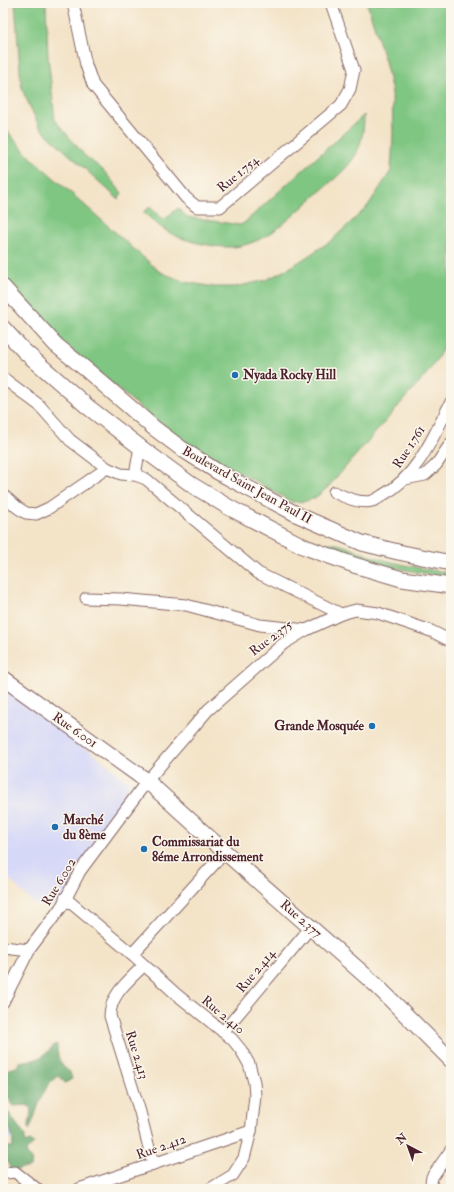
<svg xmlns="http://www.w3.org/2000/svg" width="454" height="1192" viewBox="0 0 454 1192" font-family="'IM FELL Double Pica',serif">
  <style>
    .built { fill: #d6d8f8 }
    .green { fill: #7fc682; stroke: #647256 }
    .forest { fill: #67ab70; stroke: #58654e }
    .lines { fill: none; stroke-linecap: round; stroke-linejoin: round }
    .street-casing { stroke: #856462; stroke-width: 13 }
    .secondary-casing { stroke: #856462; stroke-width: 17 }
    .street { stroke: #fff; stroke-width: 11 }
    .secondary { stroke: #fff; stroke-width: 15 }
    .poi-dot { fill: #1f6fb2; stroke: #fbf7ec; stroke-width: 1.5 }
    .labels { text-anchor: middle; dominant-baseline: central; stroke-width: 3; stroke-linejoin: round; paint-order: stroke }
    .street-label { font-size: 13px; fill: #4a1f2b; stroke: #fbf7ec }
    .poi-label { font-size: 13px; font-weight: bold; fill: #4a1f2b; stroke: #fbf7ec; text-anchor: start }
  </style>
  <rect width="100%" height="100%" fill="#fbf7ec"/>
  <filter id="ink" filterUnits="userSpaceOnUse"><feTurbulence type="fractalNoise" baseFrequency=".025" numOctaves="2"/><feDisplacementMap in="SourceGraphic" scale="8" xChannelSelector="R" yChannelSelector="G"/><feConvolveMatrix kernelMatrix="1 2 1 2 8 2 1 2 1" color-interpolation-filters="sRGB"/></filter>
  <filter id="wash" filterUnits="userSpaceOnUse"><feTurbulence type="fractalNoise" baseFrequency=".012" numOctaves="4" result="noise"/><feDisplacementMap in="SourceGraphic" scale="16" xChannelSelector="R" yChannelSelector="G"/><feGaussianBlur stdDeviation="0.9" result="paint"/><feColorMatrix in="noise" values="0 0 0 0 0 0 0 0 0 0 0 0 0 0 0 0 0 1.4 0 .05"/><feComposite in="paint" operator="in"/></filter>
  <g filter="url(#wash)">
    <rect width="100%" height="100%" fill="#f3e3c7"/>
    <!-- built -->
    <g class="built">
      <polygon points="3,683 131,783 61,907 35,905 12,882 3,872"/>
      <polygon points="3,1125 12,1129 12,1138 5,1141 3,1139"/>
    </g>
    <!-- green -->
    <g class="green">
      <polygon points="15,3 46,3 48,56 55,120 85,156 103,170 122,193 118,199 40,128 24,94 21,84"/>
      <path d="M 367,3 L 451,3 L 451,321 C 445,361 419,381 395,410 C 373,435 351,461 329,486 C 315,499 311,502 292,502 L 188,443 L 148,414 L 60,340 L 3,280 L 3,126 L 26,153 L 160,272 L 185,282 L 214,287 L 235,287 L 266,280 L 291,267 L 331,241 L 367,207 L 391,171 L 393,134 L 392,92 L 385,61 Z"/>
      <path d="M 364,115 C 364,130 362,143 355,156 C 345,172 329,183 316,195 C 300,209 284,225 266,236 C 257,241 243,247 232,247 C 215,248 184,241 170,233 C 160,228 152,219 143,212 L 150,207 L 164,220 L 178,208 L 187,217 L 240,225 L 244,223 Z"/>
      <path d="M 330,543 C 345,544 360,553 374,557 C 400,565 425,569 451,573 L 451,578 L 406,570 L 373,562 L 328,547 L 327,545 Z"/>
    </g>
    <!-- forest -->
    <g class="forest">
      <path d="M 57,1044 C 57,1056 59,1065 70,1072 L 72,1079 L 65,1083 L 59,1076 C 41,1084 37,1115 29,1130 C 28,1123 31,1116 31,1108 L 27,1105 L 14,1106 C 9,1101 3,1088 3,1081 C 3,1076 6,1073 8,1069 L 17,1067 L 19,1062 C 28,1060 36,1061 44,1055 C 50,1051 50,1047 57,1044 Z"/>
      <path d="M 3,1108 L 8,1112 L 25,1136 L 25,1143 L 30,1141 L 34,1143 L 26,1152 L 32,1161 L 31,1166 L 28,1168 L 21,1168 L 18,1170 L 10,1169 L 7,1160 L 3,1157 L 3,1147 L 11,1147 L 13,1146 C 12,1135 12,1128 3,1121 Z"/>
    </g>
  </g>
  <g filter="url(#ink)">
    <g class="lines">
      <!-- street casing -->
      <g class="street-casing">
        <g id="street">
          <polyline points="73,3 86,65 93,85 186,198 197,207 220,207 341,105 350,89 354,70 331,3"/>
          <polyline points="3,378 39,405 70,440 107,468 121,474 135,475 146,479 258,573 341,614"/>
          <polyline points="135,475 140,447"/>
          <polyline points="405,479 425,475 436,465 451,443"/>
          <path d="M 334,492 C 344,497 361,504 372,501 C 376,500 380,497 383,495 C 418,476 434,435 451,402"/>
          <polyline points="3,495 18,508 26,513 36,514 49,508 107,468"/>
          <polyline points="86,598 121,599 186,605 260,625 306,630"/>
          <polyline points="65,898 132,954 176,994 232,1039 241,1050 249,1064 254,1082 255,1096 251,1131 244,1158 233,1175 210,1189"/>
          <polyline points="3,947 29,950"/>
          <polyline points="132,954 225,852"/>
          <path d="M 144,965 C 130,980 110,994 110,1016 L 140,1112 L 153,1164"/>
          <polyline points="3,1002 29,950 62,906 80,871 147,781 208,710 283,644 306,630 341,614 356,610 378,613 431,631 451,641"/>
          <polyline points="223,1032 311,927"/>
          <polyline points="6,1173 15,1172 37,1189"/>
          <polyline points="79,1189 251,1131"/>
          <polyline points="430,1189 432,1177 451,1150"/>
        </g>
      </g>
      <!-- secondary casing -->
      <g class="secondary-casing">
        <g id="secondary">
          <polyline points="3,287 56,345 88,371 154,428 182,449 218,472 298,515 362,543 398,552 451,563"/>
          <polyline points="3,328 24,351 88,407 140,447 192,485 230,508 305,547 354,565 402,579 451,586"/>
          <polyline points="3,678 147,781 225,852 376,985 451,1060"/>
        </g>
      </g>
      <!-- street -->
      <use href="#street" class="street"/>
      <!-- secondary -->
      <use href="#secondary" class="secondary"/>
    </g>
  </g>
  <!-- markers -->
  <g class="poi-dot">
    <circle cx="235" cy="375" r="4"/>
    <circle cx="372" cy="726" r="4"/>
    <circle cx="55" cy="827" r="4"/>
    <circle cx="144" cy="849" r="4"/>
  </g>
  <g class="labels">
    <!-- street labels -->
    <g class="street-label">
      <text transform="translate(238 174) rotate(-40)">Rue 1.754</text>
      <text transform="translate(409 447) rotate(-57)">Rue 1.761</text>
      <text transform="translate(247 485) rotate(29)">Boulevard Saint Jean Paul II</text>
      <text transform="translate(271 638) rotate(-37)">Rue 2.375</text>
      <text transform="translate(75 730) rotate(35)">Rue 6.001</text>
      <text transform="translate(59 882) rotate(-59)">Rue 6.002</text>
      <text transform="translate(301 919) rotate(41)">Rue 2.377</text>
      <text transform="translate(256 971) rotate(-50)">Rue 2.414</text>
      <text transform="translate(223 1015) rotate(40)">Rue 2.410</text>
      <text transform="translate(137 1055) rotate(73)">Rue 2.413</text>
      <text transform="translate(161 1147) rotate(-19)">Rue 2.412</text>
    </g>
    <!-- poi labels -->
    <g class="poi-label">
      <text x="243" y="375">Nyada Rocky Hill</text>
      <text x="364" y="726" text-anchor="end">Grande Mosquée</text>
      <text x="63" y="820">Marché<tspan x="63" dy="15">du 8ème</tspan></text>
      <text x="152" y="842">Commissariat du<tspan x="152" dy="15">8éme Arrondissement</tspan></text>
    </g>
  </g>
  <!-- margin -->
  <rect width="454" height="1192" fill="none" stroke="#fbf7ec" stroke-width="16"/>
  <!-- north arrow -->
  <g transform="translate(408 1146) rotate(319)" stroke="#fbf7ec" stroke-width="3" paint-order="stroke">
  <path d="M0-3L7 15L0 10L-7 15Z" fill="#4a1f2b"/>
  <text y="-6" font-size="11" font-weight="bold" text-anchor="middle" fill="#4a1f2b">N</text>
  </g>
</svg>
